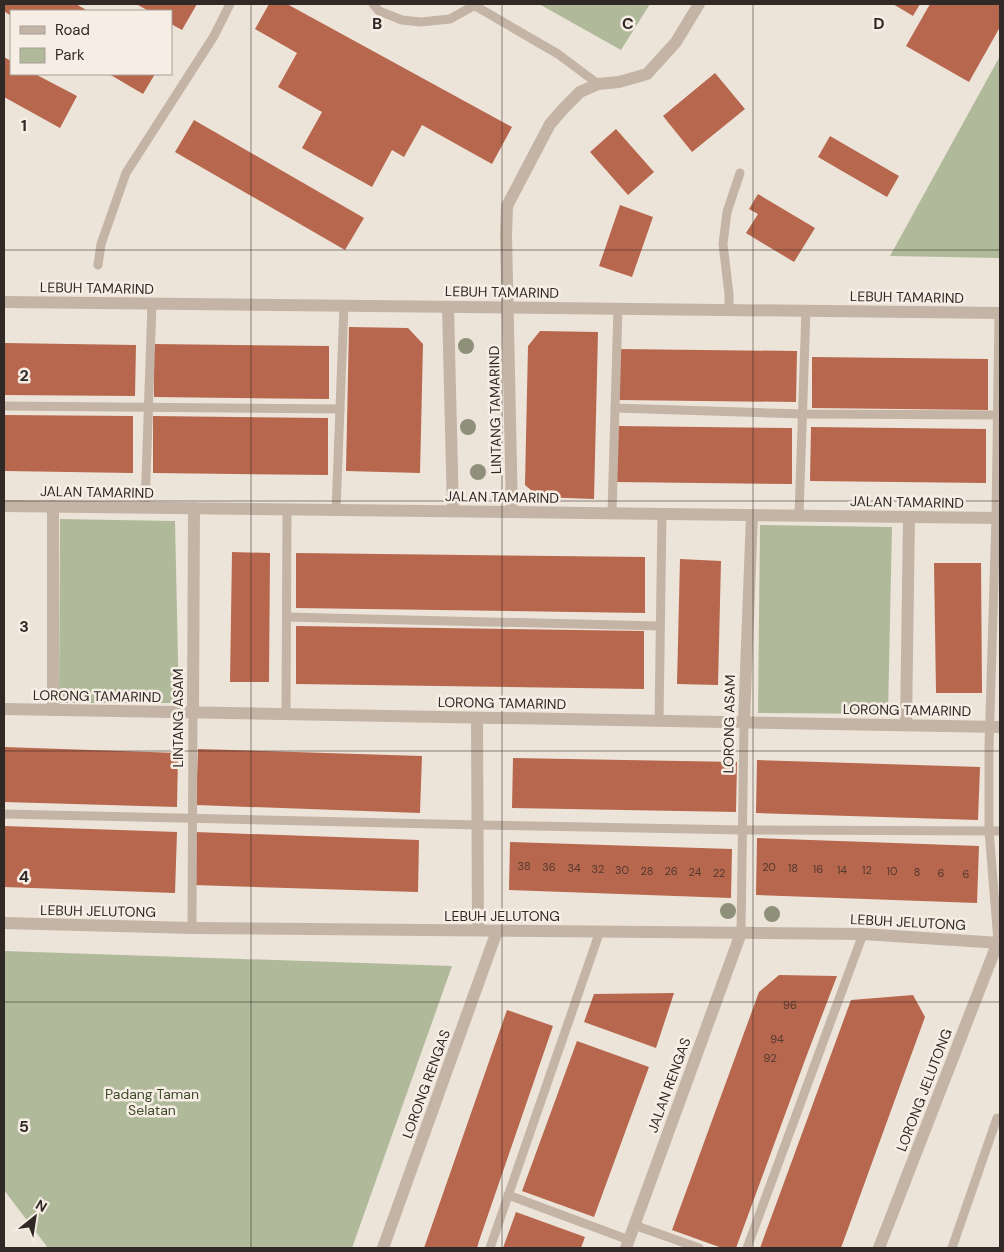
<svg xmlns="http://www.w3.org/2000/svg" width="1004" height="1252" viewBox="0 0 1004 1252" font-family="'DM Sans',sans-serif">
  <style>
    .green { fill: #b0ba9b }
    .building { fill: #b7674d }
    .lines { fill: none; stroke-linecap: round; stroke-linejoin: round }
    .lane { stroke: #c4b4a6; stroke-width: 9 }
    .street { stroke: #c4b4a6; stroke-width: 12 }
    .tree { fill: #8e907a }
    .grid { fill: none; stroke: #312926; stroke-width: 1; stroke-opacity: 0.55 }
    .labels { text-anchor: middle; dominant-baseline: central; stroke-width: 5; stroke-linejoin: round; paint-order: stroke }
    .number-label { font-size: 11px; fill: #523830 }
    .street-label { font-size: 14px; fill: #312926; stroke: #f6eee4 }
    .park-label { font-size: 14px; fill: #414c2d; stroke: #f6eee4 }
    .grid-label { font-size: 16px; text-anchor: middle; font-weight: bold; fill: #312926; stroke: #f6eee4; stroke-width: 5; stroke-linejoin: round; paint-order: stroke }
  </style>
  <rect width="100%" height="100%" fill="#ede4d9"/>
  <!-- green -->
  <g class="green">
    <polygon points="539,4 650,4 621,50"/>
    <polygon points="1000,56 1000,258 890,256"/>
    <polygon points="60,519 175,521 179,703 59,703"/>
    <polygon points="760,525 892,527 888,714 758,713"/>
    <polygon points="4,951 452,966 352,1248 48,1248 4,1190"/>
  </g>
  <!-- building -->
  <g class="building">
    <polygon points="4,4 76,4 88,11 11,11 11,16 4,11"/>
    <polygon points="136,4 197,4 182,30 171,24 171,11 149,11"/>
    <polygon points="269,4 287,4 512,127 492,164 422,125 404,157 392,150 372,187 302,148 322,112 278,87 297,53 255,29"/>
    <polygon points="893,4 920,4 913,16"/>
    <polygon points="930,4 1000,4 1000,27 969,82 906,46"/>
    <polygon points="4,57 11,61 11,74 35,74 77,96 60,128 4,97"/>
    <polygon points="715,73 745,109 692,152 663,116"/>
    <polygon points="109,74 155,74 143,94"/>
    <polygon points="194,120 364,218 345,250 175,152"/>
    <polygon points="616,129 654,172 628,195 590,152"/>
    <polygon points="830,136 899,176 887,197 818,157"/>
    <polygon points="758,194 815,228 794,262 746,233 758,214 749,209"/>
    <polygon points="620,205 653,217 632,277 599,266"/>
    <polygon points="349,327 408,328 423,344 420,473 346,471"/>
    <polygon points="540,331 598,332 594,499 539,497 525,485 528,346"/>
    <polygon points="4,343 136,345 135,396 4,395"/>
    <polygon points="154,344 329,346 329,399 154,397"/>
    <polygon points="618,349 797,351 796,402 618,400"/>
    <polygon points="812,357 988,359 988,410 812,408"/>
    <polygon points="4,415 133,416 133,473 4,471"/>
    <polygon points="153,416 328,418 328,475 153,473"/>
    <polygon points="617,426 792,428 792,484 616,482"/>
    <polygon points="811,427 986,429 986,483 810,481"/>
    <polygon points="232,552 270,553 269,682 230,682"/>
    <polygon points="296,553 645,557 645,613 296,608"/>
    <polygon points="680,559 721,561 718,685 677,684"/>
    <polygon points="934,563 981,563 982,693 936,693"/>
    <polygon points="296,626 644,631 644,689 296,684"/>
    <polygon points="4,747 178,753 177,807 4,802"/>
    <polygon points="198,749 422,756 420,813 196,805"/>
    <polygon points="513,758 737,762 736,812 512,808"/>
    <polygon points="757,760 980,767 978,820 756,813"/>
    <polygon points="4,826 177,832 175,893 4,887"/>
    <polygon points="195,832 419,840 418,892 193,885"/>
    <polygon points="757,838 979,846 977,903 756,895"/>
    <polygon points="510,842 732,849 731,898 509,890"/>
    <polygon points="779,975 837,976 805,1060 736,1248 722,1248 672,1230 759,992"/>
    <polygon points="674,993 656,1048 584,1022 594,994"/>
    <polygon points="913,995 925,1017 841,1248 760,1248 851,1000"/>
    <polygon points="507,1010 553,1026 479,1241 477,1248 424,1248"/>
    <polygon points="577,1041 649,1067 594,1217 522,1191"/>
    <polygon points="516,1212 585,1237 581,1248 503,1248"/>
  </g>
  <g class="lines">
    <!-- lane -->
    <g class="lane">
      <polyline points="373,4 379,11 402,20 421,22 450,19 475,5"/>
      <polyline points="472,4 558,54 598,84"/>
      <polyline points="98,265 101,244 126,173 214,36 230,4"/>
      <polyline points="729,310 729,294 723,244 727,212 740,173"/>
      <polyline points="4,406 340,409"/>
      <polyline points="615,408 803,414 1000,415"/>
      <polyline points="145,507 152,304"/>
      <polyline points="336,510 344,306"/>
      <polyline points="612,513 618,308"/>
      <polyline points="799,515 806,310"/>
      <polyline points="287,617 660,626"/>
      <polyline points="286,714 287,509"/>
      <polyline points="659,721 662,514"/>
      <polyline points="4,814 478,825 742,830 1000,831"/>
      <polyline points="192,928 193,713"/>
      <polyline points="741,933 744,722"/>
      <polyline points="998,942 989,830 989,747 996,518 999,313"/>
      <polyline points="508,1195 629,1240"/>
      <polyline points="634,1225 699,1248"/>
      <polyline points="490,1248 600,931"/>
      <polyline points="747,1248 863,934"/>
      <polyline points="952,1248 997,1118"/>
    </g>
    <!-- street -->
    <g class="street">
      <polyline points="4,302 1000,313"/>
      <polyline points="448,307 453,511"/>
      <polyline points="4,506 1000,518"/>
      <polyline points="512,512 506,234 507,206 550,124 565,107 580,92 598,84 619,82 647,74 676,42 699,4"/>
      <polyline points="4,709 1000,727"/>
      <polyline points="53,710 53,506"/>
      <polyline points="193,713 194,508"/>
      <polyline points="477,718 478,930"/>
      <polyline points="744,722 752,515"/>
      <polyline points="906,725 909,517"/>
      <polyline points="4,923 192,928 863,934 1000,943"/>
      <polyline points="383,1248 497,931"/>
      <polyline points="626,1248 741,933"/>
      <polyline points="879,1248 998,942"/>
    </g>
  </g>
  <!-- trees -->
  <g class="tree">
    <circle cx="466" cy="346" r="8"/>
    <circle cx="468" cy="427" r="8"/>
    <circle cx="478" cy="472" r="8"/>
    <circle cx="728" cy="911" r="8"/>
    <circle cx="772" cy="914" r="8"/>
  </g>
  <!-- grid -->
  <path class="grid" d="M 251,4 L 251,1248M 502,4 L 502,1248M 753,4 L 753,1248M 4,250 L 1000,250M 4,501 L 1000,501M 4,751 L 1000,751M 4,1002 L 1000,1002"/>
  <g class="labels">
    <!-- number labels -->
    <g class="number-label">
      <text x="524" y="866">38</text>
      <text x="549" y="867">36</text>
      <text x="769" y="867">20</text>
      <text x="574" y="868">34</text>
      <text x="793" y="868">18</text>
      <text x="598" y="869">32</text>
      <text x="818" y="869">16</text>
      <text x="622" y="870">30</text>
      <text x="842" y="870">14</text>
      <text x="867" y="870">12</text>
      <text x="647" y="871">28</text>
      <text x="671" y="871">26</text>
      <text x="892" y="871">10</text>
      <text x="695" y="872">24</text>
      <text x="917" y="872">8</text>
      <text x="719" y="873">22</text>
      <text x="941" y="873">6</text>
      <text x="966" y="874">6</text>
      <text x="790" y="1005">96</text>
      <text x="777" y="1039">94</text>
      <text x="770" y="1058">92</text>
    </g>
    <!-- street labels -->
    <g class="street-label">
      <text transform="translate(97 288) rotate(1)">LEBUH TAMARIND</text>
      <text transform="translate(502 292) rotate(1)">LEBUH TAMARIND</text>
      <text transform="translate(907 297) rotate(1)">LEBUH TAMARIND</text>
      <text transform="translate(495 410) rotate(-91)">LINTANG TAMARIND</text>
      <text transform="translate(97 492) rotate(1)">JALAN TAMARIND</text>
      <text transform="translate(502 497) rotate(1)">JALAN TAMARIND</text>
      <text transform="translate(907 502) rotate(1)">JALAN TAMARIND</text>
      <text transform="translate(97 696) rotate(1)">LORONG TAMARIND</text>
      <text transform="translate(502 703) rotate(1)">LORONG TAMARIND</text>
      <text transform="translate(907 710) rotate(1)">LORONG TAMARIND</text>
      <text transform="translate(178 718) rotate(-90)">LINTANG ASAM</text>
      <text transform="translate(729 724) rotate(-89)">LORONG ASAM</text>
      <text transform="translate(98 911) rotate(1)">LEBUH JELUTONG</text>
      <text x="502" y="916">LEBUH JELUTONG</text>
      <text transform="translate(908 922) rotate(3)">LEBUH JELUTONG</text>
      <text transform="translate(426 1084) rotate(-70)">LORONG RENGAS</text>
      <text transform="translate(669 1085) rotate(-70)">JALAN RENGAS</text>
      <text transform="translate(924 1090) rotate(-69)">LORONG JELUTONG</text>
    </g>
    <!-- park labels -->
    <g class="park-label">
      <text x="152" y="1094">Padang Taman<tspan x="152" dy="16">Selatan</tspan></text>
    </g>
  </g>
  <g class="grid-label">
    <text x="377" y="29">B</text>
    <text x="628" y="29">C</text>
    <text x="879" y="29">D</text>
    <text x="24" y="131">1</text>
    <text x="24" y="381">2</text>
    <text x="24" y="632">3</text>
    <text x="24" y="882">4</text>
    <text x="24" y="1132">5</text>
  </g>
  <!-- border -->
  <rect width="1004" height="1252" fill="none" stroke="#312926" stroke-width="10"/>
  <!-- legend -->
  <rect x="10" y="10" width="162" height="65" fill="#f6eee4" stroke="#a79f98"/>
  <rect x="20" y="26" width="25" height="8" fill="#c4b4a6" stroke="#a79f98"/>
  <text x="55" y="35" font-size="15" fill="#312926">Road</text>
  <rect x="20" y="48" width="25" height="15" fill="#b0ba9b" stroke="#a79f98"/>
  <text x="55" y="60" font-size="15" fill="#312926">Park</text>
  <!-- north arrow -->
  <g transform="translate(35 1217) rotate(30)" stroke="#f6eee4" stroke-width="4" paint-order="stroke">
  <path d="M0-4L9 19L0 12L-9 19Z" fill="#312926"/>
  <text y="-8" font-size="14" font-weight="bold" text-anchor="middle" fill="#312926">N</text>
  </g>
</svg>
